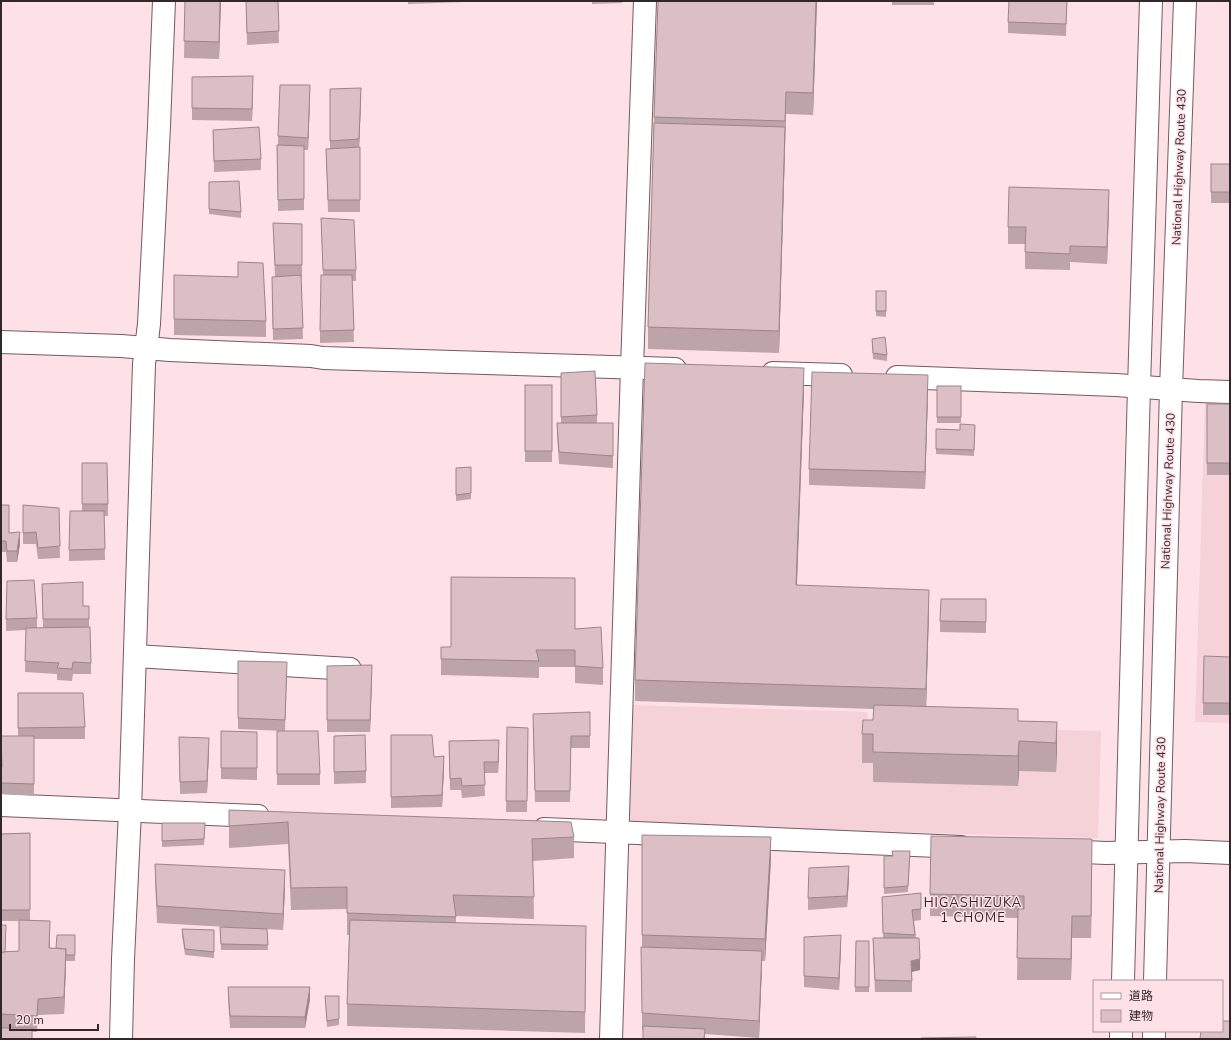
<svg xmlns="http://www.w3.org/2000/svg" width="1231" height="1040" viewBox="0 0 1231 1040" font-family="'Nunito Sans','Noto Sans JP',sans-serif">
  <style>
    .built { fill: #f5d1d8 }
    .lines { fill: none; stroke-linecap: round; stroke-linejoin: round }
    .minor-casing { stroke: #745b60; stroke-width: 24 }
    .trunk-casing { stroke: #745b60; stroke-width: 24 }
    .minor { stroke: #fff; stroke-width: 22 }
    .trunk { stroke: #fff; stroke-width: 22 }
    .wall { fill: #bda4a9 }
    .shaded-wall { fill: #9a868a }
    .building { fill: #dcbfc5; stroke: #9a868a }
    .labels { text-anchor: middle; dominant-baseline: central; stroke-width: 3; stroke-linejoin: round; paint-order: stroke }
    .street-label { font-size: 12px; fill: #32272a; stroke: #fee0e7 }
    .neighbourhood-label { font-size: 13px; letter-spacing: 1px; fill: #32272a; stroke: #fee0e7 }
  </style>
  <rect width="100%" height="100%" fill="#fee0e7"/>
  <!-- built -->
  <g class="built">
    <polygon points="1205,403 1230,404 1230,723 1195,722"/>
    <polygon points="631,705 868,712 867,725 1101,731 1098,838 628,824"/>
  </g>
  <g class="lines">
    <!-- minor casing -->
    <g class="minor-casing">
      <g id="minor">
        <polyline points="1,342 121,346 170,350 311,356 323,358 675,369"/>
        <polyline points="773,373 841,375"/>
        <polyline points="897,377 1116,385 1198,391 1230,392"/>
        <polyline points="135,656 350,669"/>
        <polyline points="1,805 258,816"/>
        <polyline points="544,829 961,847"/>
        <polyline points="1063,851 1106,853 1185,851 1230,853"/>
        <polyline points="121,1039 123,959 130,811 144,364 149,324 159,126 164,1"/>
        <polyline points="611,1039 632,368 645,1"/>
      </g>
    </g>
    <!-- trunk casing -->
    <g class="trunk-casing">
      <g id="trunk">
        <polyline points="1123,981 1139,387 1151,1"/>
        <polyline points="1155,981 1171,389 1185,1"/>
        <polyline points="1121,1039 1121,1031"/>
        <polyline points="1154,1039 1154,1031"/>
      </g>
    </g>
    <!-- minor -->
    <use href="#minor" class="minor"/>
    <!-- trunk -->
    <use href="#trunk" class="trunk"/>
  </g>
  <!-- wall -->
  <g class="wall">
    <polygon points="185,1 221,1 219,59 184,58"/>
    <polygon points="246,1 278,1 279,43 247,45"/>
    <polygon points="408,1 464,1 464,2 408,4"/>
    <polygon points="592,1 622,1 622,3 592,4"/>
    <polygon points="817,1 813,115 786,114 779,353 648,349 648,327 654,117"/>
    <rect x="892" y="1" width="42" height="4"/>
    <polygon points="1067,1 1066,36 1008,33 1008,22"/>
    <polygon points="192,77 253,88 252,121 192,120"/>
    <polygon points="330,89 361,100 359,147 360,147 360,212 328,212 326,149 330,149"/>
    <polygon points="310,97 308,150 304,150 304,210 278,211 277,145 278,145 278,136"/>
    <polygon points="213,130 261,159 261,170 214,172"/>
    <rect x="1211" y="164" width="19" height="39"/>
    <polygon points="209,182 241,212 241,218 209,214"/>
    <polygon points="1109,207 1107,264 1070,262 1070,270 1025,269 1025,244 1008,244 1008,227"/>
    <polygon points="321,218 356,270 356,281 352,281 354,342 320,343 320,331 323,275"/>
    <polygon points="273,223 302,224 302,277 301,277 303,339 273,340 272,277 275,277"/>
    <polygon points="174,275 266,321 266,337 174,335"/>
    <polygon points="876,291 886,291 886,317 876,316"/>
    <polygon points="872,339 887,355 887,361 873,359"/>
    <polygon points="561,373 597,415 597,423 613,423 613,468 559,464 557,435 557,423 561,423"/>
    <rect x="525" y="385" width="27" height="77"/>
    <rect x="937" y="386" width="24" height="37"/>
    <polygon points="804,389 797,585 929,611 926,706 1018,721 1057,722 1056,772 1019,771 1018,786 873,782 873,763 862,763 862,734 873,720 874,709 635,701 635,680"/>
    <polygon points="928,392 925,489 809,485 809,469"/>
    <rect x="1207" y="404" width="23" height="71"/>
    <polygon points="975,425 974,456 936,454 936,429 960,430"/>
    <polygon points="82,463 108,504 108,516 104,516 105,560 69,561 69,550 82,511"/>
    <polygon points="471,467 471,499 456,501 456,468"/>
    <polygon points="1,505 9,533 20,544 17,562 7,562 6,552 1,552"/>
    <polygon points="23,505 59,508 60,558 38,559 36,544 23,544"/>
    <polygon points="42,584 83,606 89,606 89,627 91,663 91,674 73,674 72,681 57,680 57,674 25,672 26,630 6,631 6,619 37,618 37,628 43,628"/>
    <polygon points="986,599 986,633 940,632 940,621"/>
    <polygon points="575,629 603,668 603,685 575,683 575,667 539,667 539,678 441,675 441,647 451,647"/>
    <polygon points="1204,656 1230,657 1230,715 1203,715"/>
    <polygon points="327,666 372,677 370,732 327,732"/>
    <polygon points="287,674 285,731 238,729 238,718"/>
    <polygon points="18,693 85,727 85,739 34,739 34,796 1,794 1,767 2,767 1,736 18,736"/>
    <polygon points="590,712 590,748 571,748 570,802 535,802 533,725"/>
    <polygon points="507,727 528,728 527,812 506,812"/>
    <polygon points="221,731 257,732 257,780 221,779"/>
    <polygon points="277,731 320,774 320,785 277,785"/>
    <polygon points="391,735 434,757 444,768 442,807 391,808"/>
    <polygon points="334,736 366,771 366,783 334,784"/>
    <polygon points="179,737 209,750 207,793 180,794"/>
    <polygon points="449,741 499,751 498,773 484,773 485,796 462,798 461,790 450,790"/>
    <polygon points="229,810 574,837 574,858 533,861 534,919 456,916 456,923 586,926 585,1033 347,1026 347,1004 349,935 347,935 347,909 291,910 288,844 229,848"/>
    <polygon points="162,823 205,829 204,845 162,847"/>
    <polygon points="30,833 30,921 50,938 50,948 56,948 75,935 75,961 66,961 64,1014 38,1015 37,1032 32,1032 1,1039 1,925 5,952 19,951 19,921 1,921 1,834"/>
    <polygon points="642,835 771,859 765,961 762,961 759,1038 705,1034 705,1039 642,1030"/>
    <polygon points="892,851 910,857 908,892 884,894 884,856 892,856"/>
    <polygon points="1092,861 1091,938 1072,938 1071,980 1017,980 1018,918 930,916 930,894"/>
    <polygon points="155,864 285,887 283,930 267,929 268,950 221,950 220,927 244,928 157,923 155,880"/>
    <polygon points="849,878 847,907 808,910 808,898"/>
    <polygon points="882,897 921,905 921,920 914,921 920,970 912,972 912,992 875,992 873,950 873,938 883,938"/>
    <polygon points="182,929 214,930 214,958 185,955 182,935"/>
    <polygon points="804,937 841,946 839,990 804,987"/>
    <polygon points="856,941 869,941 869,992 855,992"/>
    <polygon points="228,987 310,999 305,1028 230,1028 228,999"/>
    <polygon points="325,996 339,996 339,1025 327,1027"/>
  </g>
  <!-- shaded-wall -->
  <g class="shaded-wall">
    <polygon points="220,1 221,1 219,59 219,42"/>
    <polygon points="816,1 817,1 813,115 813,93"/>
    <polygon points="253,76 253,88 252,121 252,109"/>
    <polygon points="310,85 310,97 308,150 308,138"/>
    <polygon points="361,88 361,100 359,150 359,139"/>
    <polygon points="786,92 785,149 779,353 779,331"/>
    <polygon points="1109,190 1109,207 1107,264 1107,247"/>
    <polygon points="804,368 804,389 796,607 796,585"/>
    <polygon points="928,375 928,392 925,489 925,472"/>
    <polygon points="20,532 20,544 17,562 17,551"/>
    <polygon points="929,590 929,611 926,711 926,689"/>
    <polygon points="372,665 372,677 370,732 370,720"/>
    <polygon points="1057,722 1057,752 1056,772 1056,743"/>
    <polygon points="209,738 209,750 207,793 207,781"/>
    <polygon points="499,740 499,751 498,773 498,762"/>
    <polygon points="1019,741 1019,771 1018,786 1018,756"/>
    <polygon points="444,756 444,768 442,807 442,795"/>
    <polygon points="771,837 771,859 765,961 765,939"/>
    <polygon points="1092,839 1092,861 1091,938 1091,916"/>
    <polygon points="849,866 849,878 847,907 847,896"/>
    <polygon points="285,870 285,887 283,930 283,914"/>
    <polygon points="1072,916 1072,938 1071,980 1071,959"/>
    <polygon points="841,935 841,946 839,990 839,978"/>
    <polygon points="66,949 66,965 64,1014 64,997"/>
    <polygon points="762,951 762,967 759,1038 759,1021"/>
    <polygon points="920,959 920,970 911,972 911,961"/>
    <polygon points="310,987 310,999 305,1028 305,1017"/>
  </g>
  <!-- building -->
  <g class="building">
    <polygon points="185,1 220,1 219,42 184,41"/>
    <polygon points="246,1 278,1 279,31 247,33"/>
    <polygon points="658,1 816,1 813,93 786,92 785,121 654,117"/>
    <polygon points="1009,1 1067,1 1066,24 1008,22"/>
    <polygon points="253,76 252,109 192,108 192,77"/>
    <polygon points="280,85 310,85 308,138 278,136"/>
    <polygon points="361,88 359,139 330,141 330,89"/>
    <polygon points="654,123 785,127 779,331 648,327"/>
    <polygon points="259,127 261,159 214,161 213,130"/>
    <polygon points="277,145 304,146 304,199 278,200"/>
    <polygon points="360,147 360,200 328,200 326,149"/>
    <rect x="1211" y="164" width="19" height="28"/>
    <polygon points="239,181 241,212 209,209 209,182"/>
    <polygon points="1009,187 1109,190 1107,247 1070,246 1070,254 1025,252 1026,227 1008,227"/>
    <polygon points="321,218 354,220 356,270 323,270"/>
    <polygon points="273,223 302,224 302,265 275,265"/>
    <polygon points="238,262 263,263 266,321 174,319 174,275 238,277"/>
    <polygon points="301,275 303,328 273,329 272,277"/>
    <polygon points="321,275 352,275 354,330 320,331"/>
    <rect x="876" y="291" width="10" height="20"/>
    <polygon points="885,337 887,355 873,353 872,339"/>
    <polygon points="645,363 804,368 796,585 929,590 926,689 635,680"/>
    <polygon points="595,371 597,415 561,417 561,373"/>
    <polygon points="812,372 928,375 925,472 809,469"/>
    <rect x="525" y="385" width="27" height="66"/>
    <rect x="937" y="386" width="24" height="31"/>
    <rect x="1207" y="404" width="23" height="59"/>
    <polygon points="557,423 613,423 613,456 559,452"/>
    <polygon points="960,424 975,425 974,450 936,449 936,429 960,430"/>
    <polygon points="82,463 107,463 108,504 82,504"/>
    <polygon points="471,467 471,493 456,495 456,468"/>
    <polygon points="1,505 9,505 9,533 20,532 17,551 7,551 6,541 1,541"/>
    <polygon points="23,505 59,508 60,546 38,548 36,532 23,533"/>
    <polygon points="70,511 104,511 105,549 69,550"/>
    <polygon points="451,577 575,578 575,629 601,627 603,668 575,666 575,650 536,650 539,661 441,659 441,647 451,647"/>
    <polygon points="34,580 37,618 6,619 7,581"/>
    <polygon points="83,582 83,606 89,606 89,619 43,619 42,584"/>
    <polygon points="941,599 986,599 986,622 940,621"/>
    <polygon points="90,627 91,663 73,662 72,669 57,668 59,663 25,661 26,628"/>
    <polygon points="1204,656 1230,657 1230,703 1203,703"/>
    <polygon points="238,661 287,662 285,720 238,718"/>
    <polygon points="372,665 370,720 327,720 327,666"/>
    <polygon points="18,693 83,693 85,727 18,728"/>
    <polygon points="874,705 1018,709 1018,721 1057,722 1056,743 1019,741 1018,756 873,752 873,734 862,734 863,720 873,720"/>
    <polygon points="590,712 590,736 571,736 570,791 535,791 533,714"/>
    <polygon points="507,727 528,728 527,801 506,801"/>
    <polygon points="221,731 257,732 257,768 221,768"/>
    <polygon points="277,731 318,731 320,774 277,774"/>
    <polygon points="365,735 366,771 334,772 334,736"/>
    <polygon points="391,735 432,735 434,757 444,756 442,795 391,797"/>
    <polygon points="1,736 34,736 34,784 1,783 1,767 2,767"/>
    <polygon points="179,737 209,738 207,781 180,782"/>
    <polygon points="499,740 498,762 484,762 485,785 462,786 461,778 450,779 449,741"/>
    <polygon points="229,810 571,822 574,837 532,839 534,897 453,895 456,917 347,913 347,887 291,888 288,822 229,826"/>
    <polygon points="162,823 205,823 204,839 162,841"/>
    <polygon points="30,833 30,910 1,910 1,834"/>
    <polygon points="642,835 771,837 765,939 642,935"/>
    <polygon points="931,836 1092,839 1091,916 1072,916 1071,959 1017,958 1018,909 1024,909 1024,896 930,894"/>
    <polygon points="892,851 910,851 908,886 884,888 884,856 893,856"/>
    <polygon points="155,864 285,870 283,914 157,906"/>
    <polygon points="849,866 847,896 808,898 809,868"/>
    <polygon points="921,893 921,909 912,910 915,935 883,933 882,897"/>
    <polygon points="19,920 50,921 49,948 66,949 64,997 38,999 37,1016 1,1014 1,952 19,951"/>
    <polygon points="350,920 586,926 585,1012 347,1004"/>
    <polygon points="1,925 6,925 5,952 1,952"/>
    <polygon points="220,927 267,929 268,945 221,944"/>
    <polygon points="182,929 214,930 214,952 185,949"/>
    <polygon points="57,935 75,935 75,955 66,955 66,949 56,948"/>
    <polygon points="841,935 839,978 804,976 804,937"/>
    <polygon points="873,938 919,938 920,959 911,961 912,981 875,980"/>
    <polygon points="856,941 869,941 869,987 855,987"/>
    <polygon points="641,947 762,951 759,1021 642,1013"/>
    <polygon points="228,987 310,987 305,1017 230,1016"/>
    <polygon points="325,996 339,996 339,1019 327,1021"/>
    <polygon points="1222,1021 1230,1021 1230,1039 1200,1039 1201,1031 1222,1031"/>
    <polygon points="643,1026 705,1029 704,1039 643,1039"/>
    <rect x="1" y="1028" width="31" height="11"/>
    <polygon points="976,1037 976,1039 921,1039 921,1038"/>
  </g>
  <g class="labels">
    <!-- street labels -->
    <g class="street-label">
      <text transform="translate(1179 167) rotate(-88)">National Highway Route 430</text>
      <text transform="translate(1168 491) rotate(-88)">National Highway Route 430</text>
      <text transform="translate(1160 815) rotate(-89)">National Highway Route 430</text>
    </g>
    <!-- neighbourhood labels -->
    <g class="neighbourhood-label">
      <text x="973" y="903">HIGASHIZUKA<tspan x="973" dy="15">1 CHOME</tspan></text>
    </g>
  </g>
  <!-- border -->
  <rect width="1231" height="1040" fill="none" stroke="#32272a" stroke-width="4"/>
  <!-- legend -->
  <rect x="1093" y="980" width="130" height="52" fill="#fee0e7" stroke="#ac969b"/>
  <rect x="1101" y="993" width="20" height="6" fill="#ffffff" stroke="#ac969b"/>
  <text x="1129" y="1000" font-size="12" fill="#32272a">道路</text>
  <rect x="1101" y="1010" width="20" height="12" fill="#dcbfc5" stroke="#ac969b"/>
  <text x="1129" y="1020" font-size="12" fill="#32272a">建物</text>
  <!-- scale -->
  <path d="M10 1024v6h88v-6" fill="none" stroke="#32272a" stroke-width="2"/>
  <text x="16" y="1024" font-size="12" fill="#32272a" stroke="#fee0e7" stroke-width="3" paint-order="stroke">20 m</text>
</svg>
